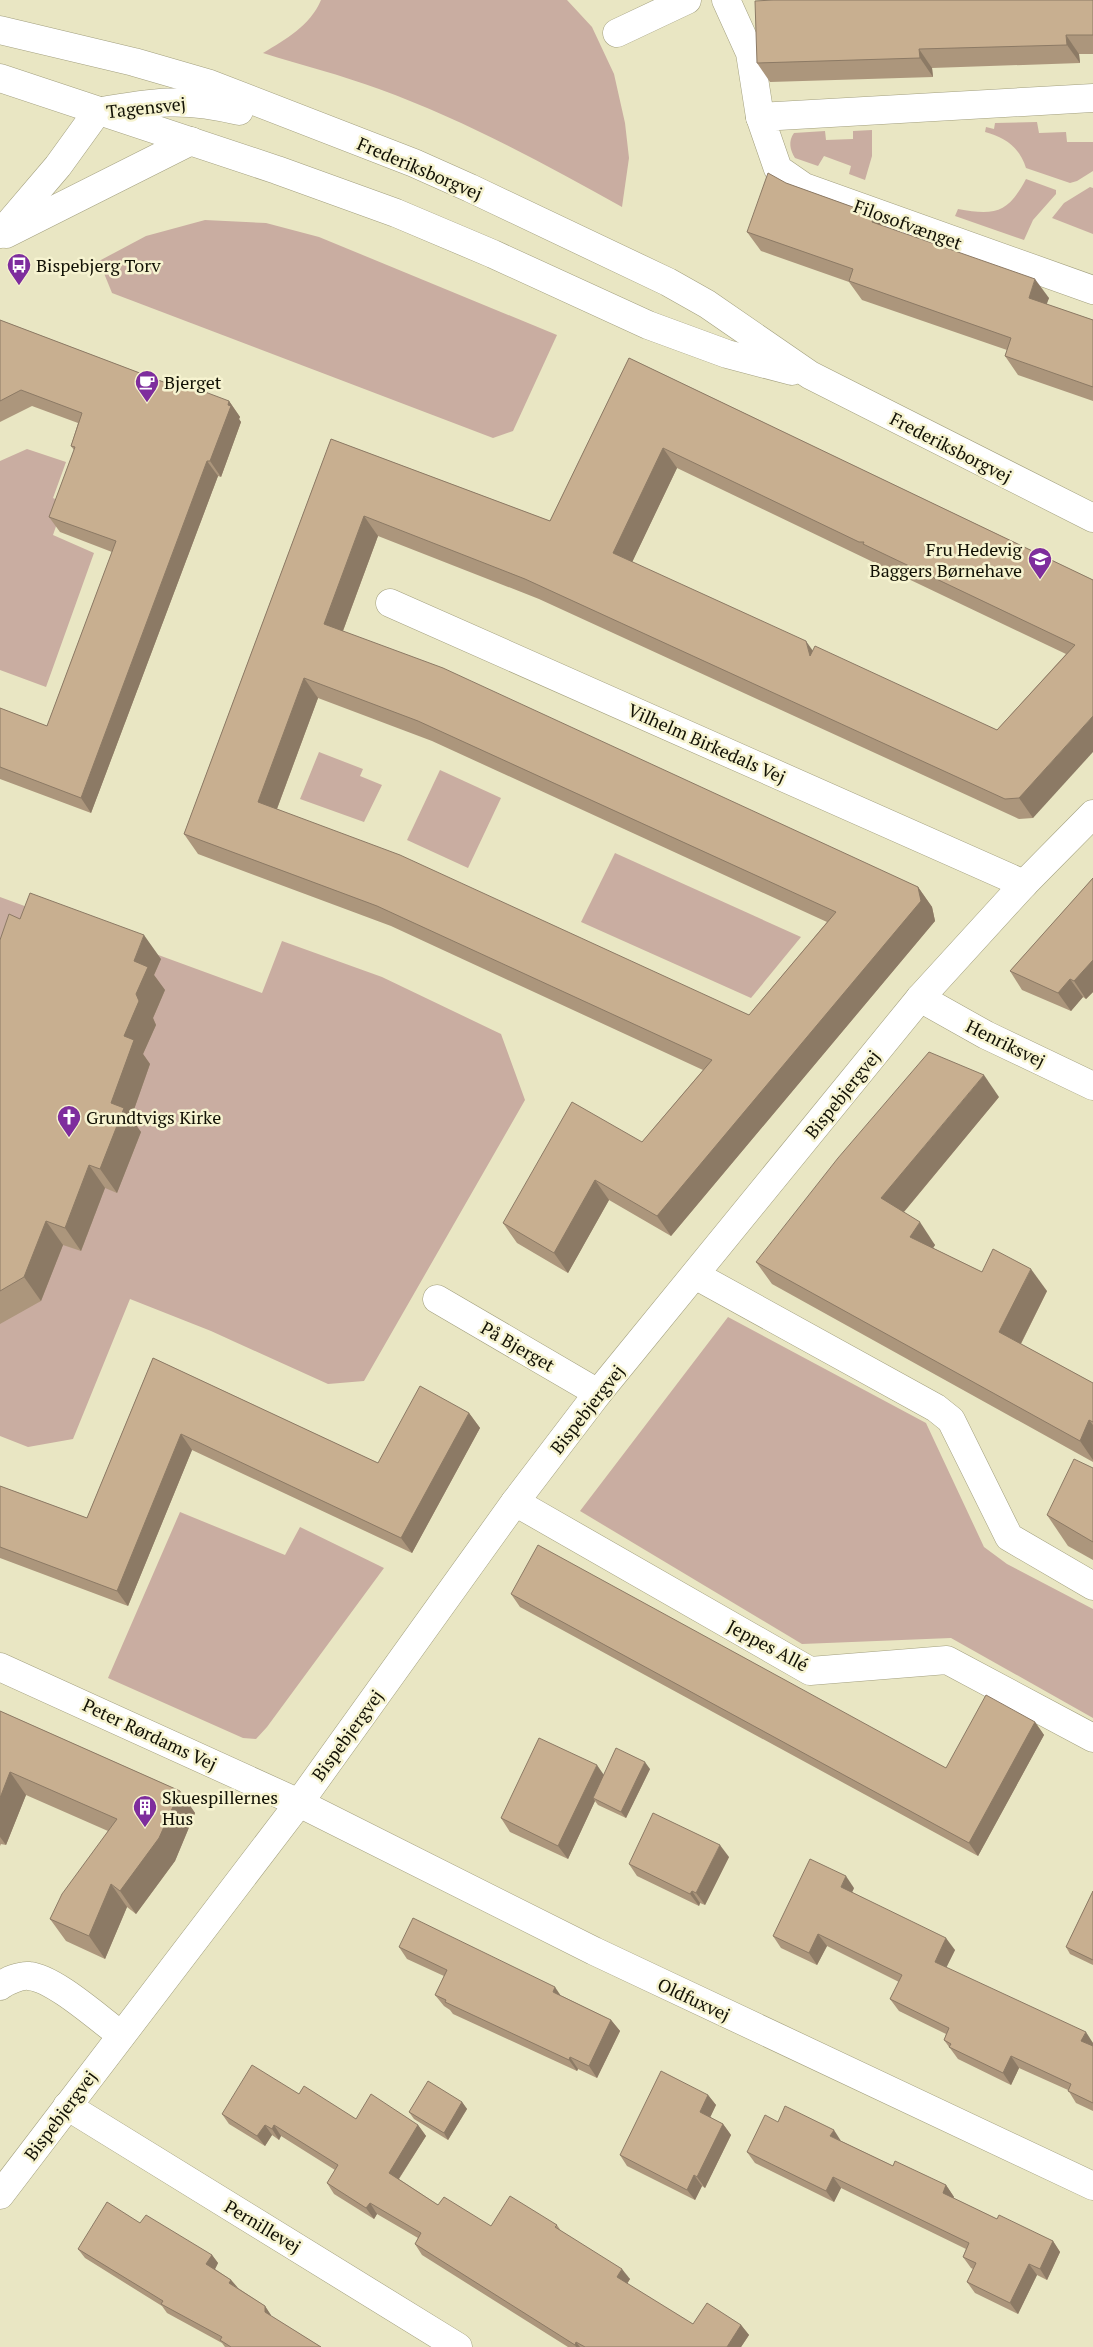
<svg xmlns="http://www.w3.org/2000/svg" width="1093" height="2347" viewBox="0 0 1093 2347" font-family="'PT Serif',serif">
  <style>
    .green { fill: #c9ada1 }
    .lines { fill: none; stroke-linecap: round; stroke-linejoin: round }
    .minor-casing { stroke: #a29f7e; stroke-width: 29 }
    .tertiary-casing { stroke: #a29f7e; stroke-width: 29 }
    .minor { stroke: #fff; stroke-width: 28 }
    .tertiary { stroke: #fff; stroke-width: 28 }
    .wall { fill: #ac967c; fill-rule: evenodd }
    .shaded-wall { fill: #8c7a65 }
    .building { fill: #c8af90; stroke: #8c7a65; fill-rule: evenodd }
    .labels { text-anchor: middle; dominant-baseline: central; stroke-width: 5; stroke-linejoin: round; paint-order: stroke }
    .street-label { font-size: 18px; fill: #121105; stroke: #f6f3d0 }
    .poi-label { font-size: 18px; fill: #121105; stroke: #f6f3d0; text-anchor: start }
  </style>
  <rect width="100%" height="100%" fill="#e9e6c3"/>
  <!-- green -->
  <g class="green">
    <path d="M 321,0 L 567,0 L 592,27 L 614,74 L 625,123 L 629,158 L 622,207 C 543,163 464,120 379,89 C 341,75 301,65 263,53 C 286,39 310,26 321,0 Z"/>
    <path d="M 1037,122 L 1039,133 L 1066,132 L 1067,142 L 1093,142 L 1093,171 L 1077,181 L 1070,183 L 1026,168 C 1020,148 1005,137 985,132 L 986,127 L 994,129 L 995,123 Z"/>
    <path d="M 872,130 L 872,156 L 865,180 L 849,174 L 851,166 L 824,156 L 818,166 L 795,158 C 790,150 788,141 794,133 L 825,131 L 826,140 L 853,139 L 853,131 Z"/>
    <path d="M 1026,179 L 1056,190 L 1056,194 L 1033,220 L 1024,240 L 955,216 L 958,209 C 995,216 1008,213 1026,179 Z"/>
    <polygon points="1090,187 1093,188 1093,234 1052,218 1064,203"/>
    <polygon points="205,220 266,223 319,237 557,335 513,431 493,438 112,293 99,261 146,236"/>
    <polygon points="27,449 66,462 53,498 64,503 53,535 94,553 46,687 0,670 0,461"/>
    <polygon points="319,752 363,769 360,776 382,785 364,822 300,799"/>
    <polygon points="440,770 501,798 468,868 407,840"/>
    <polygon points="615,853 801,937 751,998 581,922"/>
    <polygon points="0,897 262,993 282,941 382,977 501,1034 525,1100 364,1381 328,1384 211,1331 130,1299 73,1439 28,1447 0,1436"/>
    <polygon points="728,1317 926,1423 984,1547 1007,1564 1093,1609 1093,1718 951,1638 802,1644 580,1511"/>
    <polygon points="180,1512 285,1555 300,1527 384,1568 267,1727 256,1739 243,1738 108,1678"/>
  </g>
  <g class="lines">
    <!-- minor casing -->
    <g class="minor-casing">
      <g id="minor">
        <polyline points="726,0 750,53 760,117"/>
        <polyline points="617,33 687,0"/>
        <polyline points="1093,98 760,117 778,169 804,187 1093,290"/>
        <polyline points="390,603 1024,884"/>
        <polyline points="920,998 986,1035 1093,1086"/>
        <polyline points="695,1275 936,1408 951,1420 1009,1537 1093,1586"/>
        <polyline points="437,1299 598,1393"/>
        <polyline points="515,1502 810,1671 947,1660 1093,1738"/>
        <polyline points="0,1667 299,1803 594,1951 1093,2186"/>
        <path d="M 0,1986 C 6,1981 21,1975 29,1976 C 54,1978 99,2019 121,2035"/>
        <polyline points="67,2106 458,2347"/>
      </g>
    </g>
    <!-- tertiary casing -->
    <g class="tertiary-casing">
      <g id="tertiary">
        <polyline points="0,30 134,62 210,84 414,163 470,188 668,282 707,304 810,375 1093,518"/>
        <polyline points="0,78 277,170 396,213 493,254 648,325 727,354 792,371"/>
        <path d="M 0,234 L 58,166 L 97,112 C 153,102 183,97 239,111"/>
        <polyline points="6,234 191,141"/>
        <polyline points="0,2195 299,1803 515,1502 598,1393 920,998 1024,884 1093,814"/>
      </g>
    </g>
    <!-- minor -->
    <use href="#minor" class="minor"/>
    <!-- tertiary -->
    <use href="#tertiary" class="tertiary"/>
  </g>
  <!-- wall -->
  <g class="wall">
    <polygon points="1093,0 1093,54 1079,54 1080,63 932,68 933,77 770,82 757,63"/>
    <polygon points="786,183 875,215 882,226 1049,298 1046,304 1093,320 1093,401 1018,375 1005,356 1007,350 862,300 849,282 761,251 747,232"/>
    <polygon points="0,320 174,386 229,401 240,417 239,419 241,422 221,477 218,476 91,813 0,779 0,708 47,726 112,552 60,532 49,517 74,450 71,446 78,423 32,406 0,422"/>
    <path d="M 629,358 L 1093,580 L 1033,818 L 1019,819 L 539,599 L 378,536 L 343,631 L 918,887 L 932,907 L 935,921 L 671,1236 L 609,1200 L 568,1273 L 517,1243 L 503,1223 L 642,1142 L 703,1070 L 391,926 L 198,854 L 184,834 L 331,439 L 550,521 ZM 677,468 L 873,562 L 876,562 L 877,564 L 1066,654 L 997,730 L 812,651 L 632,562 ZM 318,698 L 432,741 L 827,922 L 749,1015 L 277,809 Z"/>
    <polygon points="1093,878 1093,992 1086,999 1083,997 1071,1011 1022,990 1010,971"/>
    <polygon points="20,919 161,959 154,975 165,990 153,1018 156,1025 143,1054 150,1064 131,1118 141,1132 117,1193 105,1188 81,1251 63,1245 41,1301 0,1324 0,940"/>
    <polygon points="999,1097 904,1212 935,1245 933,1248 982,1272 1047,1291 1021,1344 1093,1383 1093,1462 772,1284 756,1262"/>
    <polygon points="153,1358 378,1463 469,1413 480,1428 412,1553 192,1450 128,1606 0,1558 0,1486 87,1518"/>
    <polygon points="1093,1468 1093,1560 1068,1546 1047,1515"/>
    <polygon points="511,1594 946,1768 1035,1722 1044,1735 978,1856 520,1607"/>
    <polygon points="0,1711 180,1791 195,1813 175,1861 136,1914 127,1907 105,1959 66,1941 50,1919 108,1831 26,1795 6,1845 1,1844 0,1846"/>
    <polygon points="650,1769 626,1818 598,1805 595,1801 568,1859 510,1832 501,1818 604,1776"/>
    <polygon points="729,1857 705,1905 700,1903 699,1906 637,1876 629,1864"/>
    <polygon points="854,1888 852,1892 955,1950 946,1968 1093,2043 1093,2111 1076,2103 1068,2090 1019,2068 1011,2085 958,2059 944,2040 946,2034 899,2011 890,1999 899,1982 827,1946 817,1965 781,1948 773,1936"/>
    <polygon points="1093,1891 1093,1965 1070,1954 1066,1947"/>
    <polygon points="399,1947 562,1996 611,2020 620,2031 597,2078 578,2069 577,2071 453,2014 450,2010 444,2006 435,1995 444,1976 407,1959"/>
    <polygon points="299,2094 356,2119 418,2125 426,2136 399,2179 438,2205 491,2226 557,2225 561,2231 630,2279 627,2284 693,2324 741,2325 749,2335 741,2347 568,2347 422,2255 415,2244 418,2238 377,2214 374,2219 334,2194 327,2183 335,2170 281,2136 279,2140 272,2135 265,2146 229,2124 222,2114"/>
    <polygon points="708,2095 716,2105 710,2117 723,2124 731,2135 705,2188 702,2186 695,2200 627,2166 620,2155"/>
    <polygon points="462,2102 467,2109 448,2140 414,2119 409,2112"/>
    <polygon points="778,2122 841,2141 893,2166 946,2185 954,2197 953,2198 997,2219 1053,2241 1060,2252 1047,2280 1037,2275 1018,2314 975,2293 967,2282 973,2269 971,2268 963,2257 966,2249 841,2188 834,2202 755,2163 747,2152"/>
    <polygon points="140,2223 212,2255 218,2263 215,2269 231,2280 238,2288 265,2306 271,2316 321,2347 225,2347 222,2343 167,2313 162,2306 85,2258 78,2249"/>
  </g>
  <!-- shaded-wall -->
  <g class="shaded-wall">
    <polygon points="1066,35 1079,54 1080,63 1067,45"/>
    <polygon points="919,49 932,68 933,77 920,58"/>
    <polygon points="875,215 888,234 872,222"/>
    <polygon points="1035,279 1049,298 1042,317 1029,298"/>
    <polygon points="229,401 240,417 239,419 241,422 221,477 210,461"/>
    <polygon points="663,448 677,468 627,573 613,553"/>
    <polygon points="207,461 218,476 91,813 81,798"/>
    <polygon points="364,516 378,536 338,644 324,624"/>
    <polygon points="806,641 820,661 810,656"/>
    <polygon points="304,678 318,698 272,822 258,802"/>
    <polygon points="1093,716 1093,752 1033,818 1019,798"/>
    <polygon points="918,887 932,907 935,921 671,1236 657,1216"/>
    <polygon points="144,935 161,959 154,975 165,990 153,1018 156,1025 143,1054 150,1064 131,1118 141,1132 117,1193 100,1169 111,1103 124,1036 136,994 134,961"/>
    <polygon points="1093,960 1093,992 1086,999 1074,981"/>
    <polygon points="1070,979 1083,997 1071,1011 1058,993"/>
    <polygon points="984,1075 999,1097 897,1220 881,1198"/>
    <polygon points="89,1165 105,1188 81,1251 65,1228"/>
    <polygon points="595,1180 609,1200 568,1273 554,1253"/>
    <polygon points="46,1221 63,1245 41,1301 24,1277"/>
    <polygon points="920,1222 935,1245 926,1259 910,1237"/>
    <polygon points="1031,1269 1047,1291 1015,1355 999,1332"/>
    <polygon points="469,1413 480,1428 412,1553 401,1538"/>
    <polygon points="1089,1420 1093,1425 1093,1460 1080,1441"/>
    <polygon points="181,1434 192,1450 128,1606 117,1591"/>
    <polygon points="1035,1722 1044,1735 978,1856 969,1843"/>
    <polygon points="645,1762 650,1769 626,1818 621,1812"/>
    <polygon points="597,1765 606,1778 593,1798 595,1801 568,1859 558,1846"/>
    <polygon points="10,1772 26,1795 6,1845 0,1837 0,1798"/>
    <polygon points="180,1791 195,1813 175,1861 136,1914 120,1891"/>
    <polygon points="720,1845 729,1857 705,1905 696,1893"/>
    <polygon points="846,1876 854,1888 849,1899 841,1887"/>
    <polygon points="111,1884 127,1907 105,1959 89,1936"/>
    <polygon points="692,1891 700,1903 699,1906 690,1894"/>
    <polygon points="818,1934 827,1946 817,1965 809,1953"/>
    <polygon points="946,1938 955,1950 943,1974 935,1962"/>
    <polygon points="555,1987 563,1999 553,1992"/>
    <polygon points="611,2020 620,2031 597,2078 589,2066"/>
    <polygon points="1086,2032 1093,2043 1093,2046 1081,2041"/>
    <polygon points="1011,2056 1019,2068 1011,2085 1003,2073"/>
    <polygon points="570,2057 578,2069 577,2071 569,2060"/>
    <polygon points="708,2095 716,2105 708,2122 700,2112"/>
    <polygon points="462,2102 467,2109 448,2140 444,2133"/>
    <polygon points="723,2124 731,2135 705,2188 697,2177"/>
    <polygon points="265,2125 272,2135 265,2146 257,2136"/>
    <polygon points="274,2125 281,2136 279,2140 272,2129"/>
    <polygon points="418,2125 426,2136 396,2183 389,2173"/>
    <polygon points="834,2130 841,2141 830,2136"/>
    <polygon points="694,2175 702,2186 695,2200 687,2190"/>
    <polygon points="833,2177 841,2188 834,2202 826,2191"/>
    <polygon points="946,2185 954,2197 950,2204 943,2193"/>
    <polygon points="370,2203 377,2214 374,2219 366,2208"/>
    <polygon points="1053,2241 1060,2252 1047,2280 1040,2269"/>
    <polygon points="212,2255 218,2263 213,2273 206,2264"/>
    <polygon points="1029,2264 1037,2275 1018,2314 1010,2303"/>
    <polygon points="622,2269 630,2279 624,2288 617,2277"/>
    <polygon points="231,2280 238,2288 229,2283"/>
    <polygon points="265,2306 271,2315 271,2321 265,2312"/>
    <polygon points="741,2325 749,2335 741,2347 727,2347"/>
    <polygon points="576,2342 580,2347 576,2347 575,2345"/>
  </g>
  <!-- building -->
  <g class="building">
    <polygon points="773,0 1093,0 1093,35 1066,35 1067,45 919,49 920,58 757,63 755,1"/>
    <polygon points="768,173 786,183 875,215 872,222 1035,279 1029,298 1093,320 1093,387 1005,356 1011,338 849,281 853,269 747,232"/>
    <polygon points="0,320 174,386 176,381 229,401 228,405 231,406 210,461 207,461 81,798 0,767 0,708 47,726 116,541 49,517 75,447 71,446 82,413 21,390 0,401"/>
    <path d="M 629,358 L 1093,580 L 1093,716 L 1019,798 L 1005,799 L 525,579 L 364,516 L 324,624 L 443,668 L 918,887 L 921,901 L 657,1216 L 595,1180 L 554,1253 L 503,1223 L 572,1102 L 642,1142 L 712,1060 L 377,906 L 184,834 L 331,439 L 550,521 ZM 663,448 L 859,542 L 864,542 L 863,544 L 1075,645 L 997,730 L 815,646 L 810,656 L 806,641 L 613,553 ZM 304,678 L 418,721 L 836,912 L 749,1015 L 400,855 L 258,802 Z"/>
    <polygon points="1093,878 1093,960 1074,981 1070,979 1058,993 1010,971"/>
    <polygon points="30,893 144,935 134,961 148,967 136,994 139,1001 124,1036 134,1040 111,1103 124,1108 100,1169 89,1165 65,1228 46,1221 24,1277 0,1291 0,940 9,914 20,919"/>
    <polygon points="929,1052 984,1075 881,1198 920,1222 910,1237 982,1272 993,1249 1031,1269 999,1332 1093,1383 1093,1422 1089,1420 1080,1441 756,1262 838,1158"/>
    <polygon points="153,1358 378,1463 420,1386 469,1413 401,1538 181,1434 117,1591 0,1547 0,1486 87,1518"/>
    <polygon points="1074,1459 1093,1468 1093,1542 1047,1515"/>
    <polygon points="538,1545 946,1768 986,1695 1035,1722 969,1843 511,1594"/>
    <polygon points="0,1711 180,1791 159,1838 120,1891 111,1884 89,1936 50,1919 62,1894 117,1819 10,1772 0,1798"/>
    <polygon points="539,1738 597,1765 558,1846 501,1818"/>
    <polygon points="616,1748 645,1762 621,1812 593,1798"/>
    <polygon points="653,1813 720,1845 696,1893 692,1891 690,1894 629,1864"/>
    <polygon points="810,1859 846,1876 841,1887 946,1938 935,1962 1086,2032 1081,2041 1093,2046 1093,2103 1068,2091 1071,2084 1011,2056 1003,2073 949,2047 951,2044 944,2040 949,2028 890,1999 902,1975 818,1934 809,1953 773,1936"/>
    <polygon points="1093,1891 1093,1960 1066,1947"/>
    <polygon points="413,1918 555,1987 553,1992 611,2020 589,2066 570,2057 569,2060 445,2002 446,2000 435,1995 447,1970 399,1947"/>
    <polygon points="252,2065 299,2094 304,2086 356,2119 371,2094 418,2125 389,2173 438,2205 444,2197 491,2226 510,2196 557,2225 555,2227 622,2269 617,2277 693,2324 707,2303 741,2325 727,2347 585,2347 576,2342 575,2345 415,2244 421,2233 370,2203 366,2208 327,2183 338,2165 274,2125 272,2129 265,2125 257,2136 222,2114"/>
    <polygon points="661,2071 708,2095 700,2112 723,2124 697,2177 694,2175 687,2190 620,2155"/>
    <polygon points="428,2081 462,2102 444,2133 409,2112"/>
    <polygon points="785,2106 834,2130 830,2136 893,2166 895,2161 946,2185 943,2193 997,2219 999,2215 1053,2241 1040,2269 1029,2264 1010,2303 967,2282 976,2263 963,2257 969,2243 833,2177 826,2191 747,2152 765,2115 778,2122"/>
    <polygon points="107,2202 140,2223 146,2215 212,2255 206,2264 231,2280 229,2283 265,2306 265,2312 321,2347 231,2347 220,2340 222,2337 161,2304 163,2301 78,2249"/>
  </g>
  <!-- icons -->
  <defs>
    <g id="bus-pin" transform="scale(1.25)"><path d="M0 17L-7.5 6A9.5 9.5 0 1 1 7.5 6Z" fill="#7e2d9d" stroke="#f6f3d0"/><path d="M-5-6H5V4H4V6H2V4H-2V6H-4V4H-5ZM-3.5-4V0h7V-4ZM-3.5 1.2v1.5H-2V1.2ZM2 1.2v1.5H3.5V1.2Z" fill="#fff"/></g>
    <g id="cafe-pin" transform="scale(1.25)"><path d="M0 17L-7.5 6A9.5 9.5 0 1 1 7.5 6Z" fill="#7e2d9d" stroke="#f6f3d0"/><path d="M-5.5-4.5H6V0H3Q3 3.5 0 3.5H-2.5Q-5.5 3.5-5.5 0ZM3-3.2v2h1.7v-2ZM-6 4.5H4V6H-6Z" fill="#fff"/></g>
    <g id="school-pin" transform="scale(1.25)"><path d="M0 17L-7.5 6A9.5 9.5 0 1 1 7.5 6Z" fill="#7e2d9d" stroke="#f6f3d0"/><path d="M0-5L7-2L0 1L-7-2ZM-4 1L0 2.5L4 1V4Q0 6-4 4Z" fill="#fff"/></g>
    <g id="church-pin" transform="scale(1.25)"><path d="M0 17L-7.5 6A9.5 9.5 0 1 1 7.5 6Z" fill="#7e2d9d" stroke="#f6f3d0"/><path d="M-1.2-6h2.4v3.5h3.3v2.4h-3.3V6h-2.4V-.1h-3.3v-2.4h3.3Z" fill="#fff"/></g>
    <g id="building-pin" transform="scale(1.25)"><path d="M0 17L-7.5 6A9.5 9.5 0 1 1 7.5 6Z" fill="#7e2d9d" stroke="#f6f3d0"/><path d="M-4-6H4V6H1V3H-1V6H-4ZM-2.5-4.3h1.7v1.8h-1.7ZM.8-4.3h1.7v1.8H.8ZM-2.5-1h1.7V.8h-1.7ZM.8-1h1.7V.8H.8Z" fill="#fff"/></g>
  </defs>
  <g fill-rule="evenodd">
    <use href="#bus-pin" x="19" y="265"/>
    <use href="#cafe-pin" x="147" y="382"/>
    <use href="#school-pin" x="1040" y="559"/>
    <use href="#church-pin" x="69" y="1117"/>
    <use href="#building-pin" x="145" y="1807"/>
  </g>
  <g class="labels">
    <!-- street labels -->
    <g class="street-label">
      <text transform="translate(146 107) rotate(-6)">Tagensvej</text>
      <text transform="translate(420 168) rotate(23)">Frederiksborgvej</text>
      <text transform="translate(908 224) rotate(20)">Filosofvænget</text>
      <text transform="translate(951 447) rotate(27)">Frederiksborgvej</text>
      <text transform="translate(707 743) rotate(24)">Vilhelm Birkedals Vej</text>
      <text transform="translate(1006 1043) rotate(26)">Henriksvej</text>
      <text transform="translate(842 1094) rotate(-51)">Bispebjergvej</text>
      <text transform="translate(518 1346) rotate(30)">På Bjerget</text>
      <text transform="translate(587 1409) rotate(-52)">Bispebjergvej</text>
      <text transform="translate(768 1645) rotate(28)">Jeppes Allé</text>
      <text transform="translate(150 1734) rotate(25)">Peter Rørdams Vej</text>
      <text transform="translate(347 1735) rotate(-54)">Bispebjergvej</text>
      <text transform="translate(694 1999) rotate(25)">Oldfuxvej</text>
      <text transform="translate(60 2115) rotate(-53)">Bispebjergvej</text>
      <text transform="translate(263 2226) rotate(31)">Pernillevej</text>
    </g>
    <!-- poi labels -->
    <g class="poi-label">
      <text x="36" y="265">Bispebjerg Torv</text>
      <text x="164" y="382">Bjerget</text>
      <text x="1022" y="549" text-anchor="end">Fru Hedevig<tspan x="1022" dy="21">Baggers Børnehave</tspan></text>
      <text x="86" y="1117">Grundtvigs Kirke</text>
      <text x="162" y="1797">Skuespillernes<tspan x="162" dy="21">Hus</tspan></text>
    </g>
  </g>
</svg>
